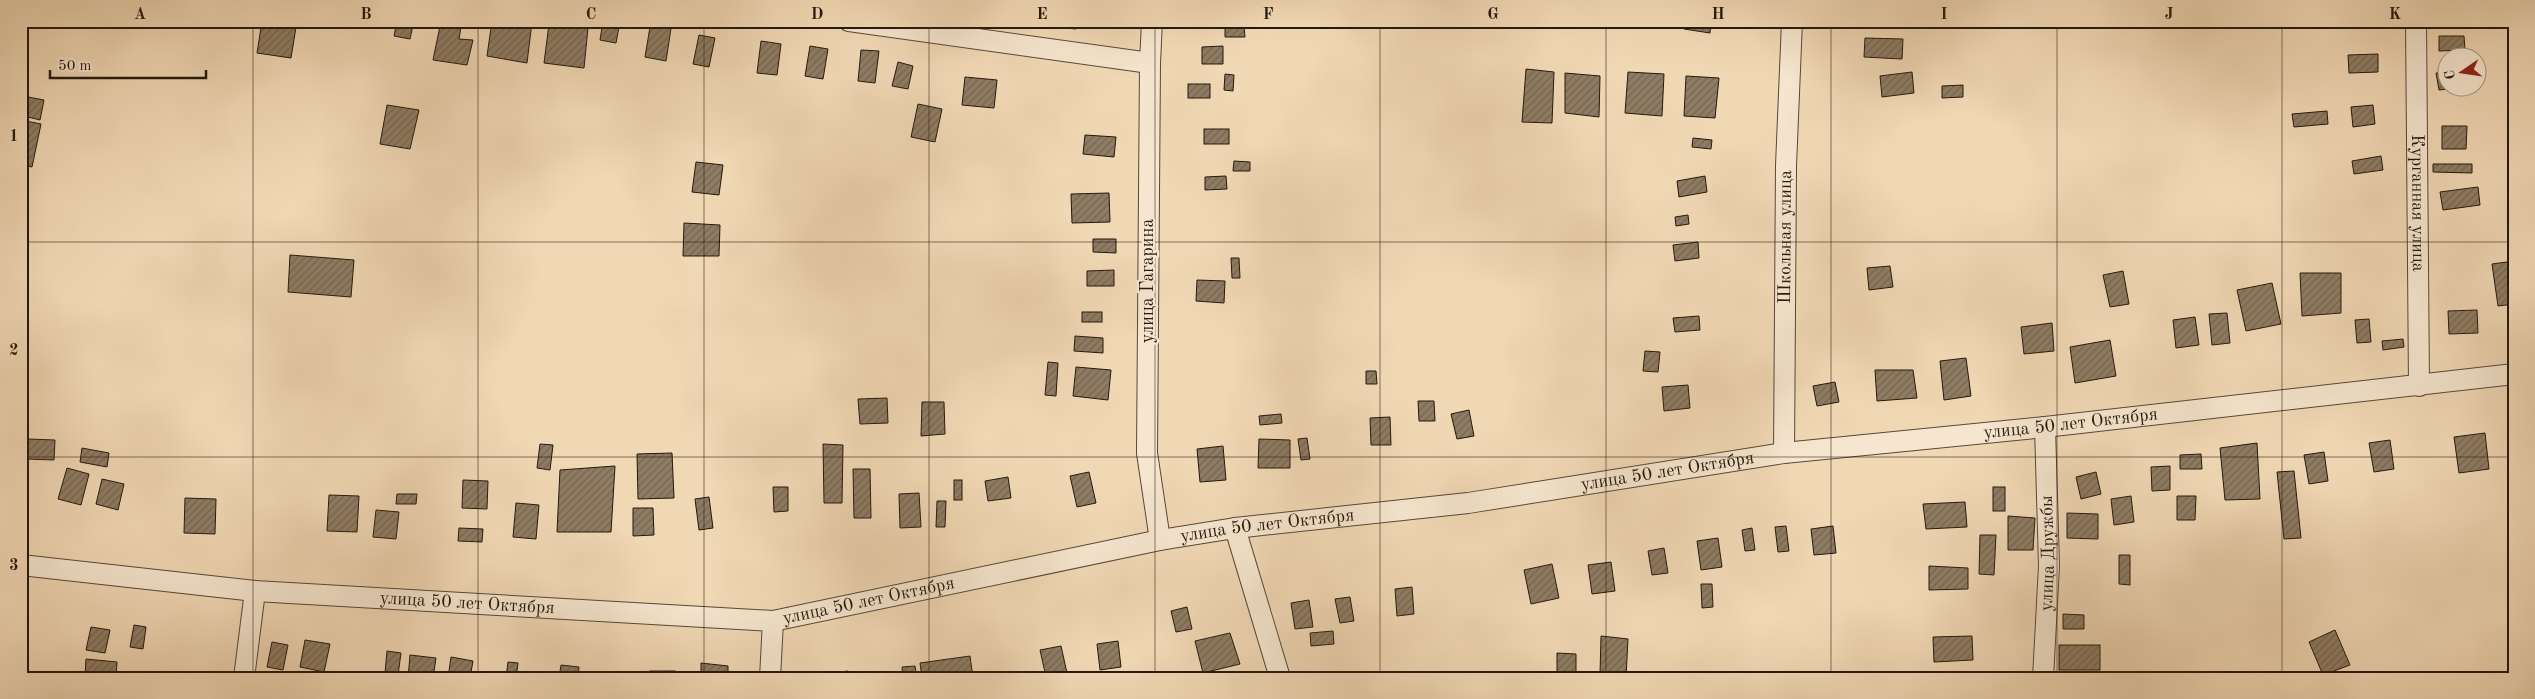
<svg xmlns="http://www.w3.org/2000/svg" width="2535" height="699" viewBox="0 0 2535 699" font-family="'Old Standard TT',serif">
  <style>
    .building { fill: url(#building-hatch); stroke: #24180d }
    .lines { fill: none; stroke-linecap: round; stroke-linejoin: round }
    .street-casing { stroke: #574837; stroke-width: 22 }
    .street { stroke: #f6e6cf; stroke-width: 20 }
    .grid { fill: none; stroke: #24180d; stroke-width: 1; stroke-opacity: 0.55 }
    .labels { text-anchor: middle; dominant-baseline: central; stroke-width: 4.5; stroke-linejoin: round; paint-order: stroke }
    .street-label { font-size: 18px; fill: #24180d; stroke: #f6e6cf }
    .neatline { fill: none; stroke: #24180d; stroke-width: 2 }
    .grid-label { font-size: 16px; text-anchor: middle; font-weight: bold; fill: #24180d }
  </style>
  <defs>
    <pattern id="building-hatch" width="6" height="6" patternUnits="userSpaceOnUse" patternTransform="scale(1.25)"><rect width="6" height="6" fill="#8f7c64"/><path d="M-1 1l2-2M0 6l6-6M5 7l2-2" fill="none" stroke="#756551"/></pattern>
  </defs>
  <rect width="100%" height="100%" fill="#f1d8b5"/>
  <filter id="stains"><feTurbulence type="fractalNoise" baseFrequency=".004" numOctaves="4"/><feColorMatrix values="0 0 0 0 .2 0 0 0 0 .09 0 0 0 0 .02 0 0 0 .5 -.17"/></filter>
  <radialGradient id="worn" r=".72"><stop offset=".6" stop-color="#630" stop-opacity="0"/><stop offset="1" stop-color="#630" stop-opacity=".3"/></radialGradient>
  <!-- building -->
  <g class="building">
    <polygon points="262,21 297,21 291,58 257,53"/>
    <polygon points="397,21 414,21 410,39 394,36"/>
    <polygon points="441,21 462,21 459,39 473,40 467,65 433,60"/>
    <polygon points="492,21 532,22 527,63 487,56"/>
    <polygon points="603,21 620,21 616,43 600,40"/>
    <polygon points="651,21 672,22 666,61 645,57"/>
    <polygon points="1055,21 1077,21 1076,29 1054,27"/>
    <polygon points="1685,21 1711,21 1710,33 1684,29"/>
    <polygon points="549,24 588,28 584,68 544,63"/>
    <polygon points="1244,27 1245,37 1225,37 1225,28"/>
    <polygon points="699,35 715,38 709,67 693,64"/>
    <polygon points="2439,36 2464,36 2465,50 2439,51"/>
    <polygon points="1865,38 1903,39 1902,59 1864,57"/>
    <polygon points="761,41 781,44 777,75 757,73"/>
    <polygon points="810,46 828,49 823,79 805,76"/>
    <polygon points="1223,46 1223,64 1202,64 1202,47"/>
    <polygon points="861,50 879,51 875,83 858,81"/>
    <polygon points="2378,54 2378,72 2349,73 2348,55"/>
    <polygon points="898,62 913,66 908,89 892,86"/>
    <polygon points="1526,69 1554,72 1552,123 1522,122"/>
    <polygon points="2448,71 2448,88 2457,88 2439,90 2436,73"/>
    <polygon points="1628,72 1664,74 1662,116 1625,113"/>
    <polygon points="1912,72 1914,93 1882,97 1880,76"/>
    <polygon points="1565,73 1600,76 1599,117 1565,113"/>
    <polygon points="1225,74 1234,75 1233,91 1224,90"/>
    <polygon points="1686,76 1719,78 1715,118 1684,116"/>
    <polygon points="965,77 997,80 994,108 962,105"/>
    <rect x="1188" y="84" width="22" height="14"/>
    <polygon points="1963,85 1963,97 1942,98 1942,86"/>
    <polygon points="28,97 44,100 40,120 24,116"/>
    <polygon points="918,104 942,109 935,142 911,137"/>
    <polygon points="387,105 419,110 410,149 380,144"/>
    <polygon points="2373,105 2375,124 2353,127 2351,107"/>
    <polygon points="2327,111 2328,124 2294,127 2292,114"/>
    <polygon points="21,120 41,124 32,167 21,165"/>
    <polygon points="2442,126 2467,126 2466,149 2442,149"/>
    <rect x="1204" y="129" width="25" height="15"/>
    <polygon points="1085,135 1116,137 1114,157 1083,154"/>
    <polygon points="1693,138 1712,140 1711,149 1692,147"/>
    <polygon points="2381,156 2383,170 2354,174 2352,161"/>
    <polygon points="1234,161 1250,162 1250,171 1233,171"/>
    <polygon points="696,162 723,165 719,195 692,192"/>
    <polygon points="2433,164 2472,164 2472,173 2433,172"/>
    <polygon points="1226,176 1227,189 1205,190 1205,177"/>
    <polygon points="1705,176 1707,192 1679,197 1677,181"/>
    <polygon points="2478,187 2480,205 2443,210 2440,192"/>
    <polygon points="1109,193 1110,222 1072,223 1071,194"/>
    <polygon points="1688,215 1689,224 1676,226 1675,217"/>
    <polygon points="684,223 720,225 719,256 683,256"/>
    <polygon points="1093,239 1116,239 1116,253 1093,252"/>
    <polygon points="1698,242 1699,258 1675,261 1673,245"/>
    <polygon points="290,255 354,260 351,297 288,292"/>
    <polygon points="1231,258 1239,258 1240,278 1232,278"/>
    <polygon points="2514,261 2514,304 2498,306 2492,264"/>
    <polygon points="1890,266 1893,287 1869,290 1867,268"/>
    <polygon points="1114,270 1114,286 1087,286 1087,271"/>
    <polygon points="2123,271 2129,304 2110,307 2103,275"/>
    <polygon points="2300,273 2341,273 2341,313 2302,316"/>
    <polygon points="1197,280 1225,281 1224,303 1196,301"/>
    <polygon points="2272,283 2281,324 2246,331 2237,290"/>
    <polygon points="2477,310 2478,333 2449,334 2448,311"/>
    <rect x="1082" y="312" width="20" height="10"/>
    <polygon points="2227,313 2230,343 2212,345 2209,314"/>
    <polygon points="1699,316 1700,330 1675,332 1673,318"/>
    <polygon points="2195,317 2199,345 2176,348 2173,320"/>
    <polygon points="2369,319 2371,342 2357,343 2355,320"/>
    <polygon points="2052,323 2054,351 2024,354 2021,327"/>
    <polygon points="1075,336 1103,338 1103,353 1074,351"/>
    <polygon points="2403,339 2404,347 2383,350 2382,341"/>
    <polygon points="2110,340 2116,376 2075,383 2070,347"/>
    <polygon points="1645,351 1660,352 1658,372 1643,371"/>
    <polygon points="1966,358 1971,396 1944,400 1940,361"/>
    <polygon points="1048,362 1058,363 1056,396 1045,395"/>
    <polygon points="1076,367 1111,370 1108,400 1073,396"/>
    <polygon points="1875,370 1913,370 1917,398 1877,401"/>
    <polygon points="1366,371 1376,371 1377,384 1366,384"/>
    <polygon points="1835,382 1839,402 1817,406 1813,386"/>
    <polygon points="1688,385 1690,408 1664,411 1662,387"/>
    <polygon points="887,398 888,423 860,424 858,399"/>
    <polygon points="1418,401 1434,401 1435,421 1419,421"/>
    <polygon points="922,402 944,402 945,434 921,436"/>
    <polygon points="1469,410 1474,436 1457,439 1451,414"/>
    <polygon points="1281,414 1282,423 1260,425 1259,416"/>
    <polygon points="1390,417 1391,445 1371,445 1370,418"/>
    <polygon points="2485,433 2489,469 2459,473 2454,437"/>
    <polygon points="1307,438 1310,459 1301,460 1298,439"/>
    <polygon points="28,439 55,440 54,460 27,459"/>
    <polygon points="1259,439 1290,440 1290,468 1258,468"/>
    <polygon points="2390,440 2394,469 2374,472 2369,443"/>
    <polygon points="2257,443 2260,499 2225,500 2220,448"/>
    <polygon points="540,444 553,445 550,470 537,468"/>
    <polygon points="823,444 843,445 842,503 824,503"/>
    <polygon points="1223,446 1226,480 1200,482 1197,449"/>
    <polygon points="82,448 109,453 107,467 80,462"/>
    <polygon points="2324,452 2328,481 2309,484 2304,455"/>
    <polygon points="672,453 674,498 638,499 637,454"/>
    <polygon points="2201,454 2202,469 2180,469 2180,455"/>
    <polygon points="615,466 611,532 557,532 560,470"/>
    <polygon points="2170,466 2170,490 2152,491 2151,467"/>
    <polygon points="67,468 89,474 81,505 58,499"/>
    <polygon points="853,469 870,469 871,518 854,518"/>
    <polygon points="2294,471 2301,538 2284,539 2277,472"/>
    <polygon points="1089,472 1096,503 1077,507 1070,476"/>
    <polygon points="2096,472 2101,494 2081,499 2076,477"/>
    <polygon points="1008,477 1011,498 988,501 985,481"/>
    <polygon points="102,479 124,484 118,510 96,504"/>
    <polygon points="463,480 488,481 487,509 462,508"/>
    <rect x="954" y="480" width="8" height="20"/>
    <polygon points="773,487 788,487 788,511 774,512"/>
    <rect x="1993" y="487" width="12" height="24"/>
    <polygon points="919,493 921,527 900,528 899,494"/>
    <polygon points="397,494 417,494 416,504 396,504"/>
    <polygon points="329,495 359,496 357,532 327,531"/>
    <polygon points="2131,496 2134,522 2114,525 2111,499"/>
    <polygon points="2177,496 2196,496 2195,520 2177,520"/>
    <polygon points="709,497 713,528 699,530 695,499"/>
    <polygon points="185,498 216,499 215,534 184,533"/>
    <polygon points="937,501 946,501 945,527 936,527"/>
    <polygon points="1965,502 1967,527 1926,529 1923,504"/>
    <polygon points="516,503 539,505 536,539 513,537"/>
    <polygon points="633,508 653,508 654,535 633,536"/>
    <polygon points="376,510 399,512 396,539 373,537"/>
    <polygon points="2067,513 2098,514 2098,539 2067,538"/>
    <polygon points="2008,516 2035,518 2033,550 2008,550"/>
    <polygon points="1786,526 1789,551 1778,552 1775,527"/>
    <polygon points="1833,526 1836,553 1814,555 1811,529"/>
    <polygon points="459,528 483,529 482,542 458,541"/>
    <polygon points="1752,528 1755,550 1745,551 1742,530"/>
    <polygon points="1980,535 1996,535 1994,575 1979,574"/>
    <polygon points="1718,538 1722,567 1701,570 1697,541"/>
    <polygon points="1664,548 1668,573 1652,575 1648,551"/>
    <polygon points="2119,555 2130,555 2130,585 2119,584"/>
    <polygon points="1611,562 1615,591 1592,594 1588,565"/>
    <polygon points="1552,564 1559,598 1531,604 1524,570"/>
    <polygon points="1929,566 1968,568 1968,589 1929,590"/>
    <polygon points="1701,584 1712,584 1713,607 1702,608"/>
    <polygon points="1412,587 1414,614 1397,616 1395,589"/>
    <polygon points="1350,597 1354,621 1340,623 1335,599"/>
    <polygon points="1309,600 1313,627 1295,629 1291,603"/>
    <polygon points="1187,607 1192,629 1176,632 1171,611"/>
    <polygon points="2063,614 2084,615 2084,629 2063,629"/>
    <polygon points="134,625 146,627 143,649 130,647"/>
    <polygon points="91,627 110,630 105,653 86,650"/>
    <polygon points="2335,630 2350,665 2323,675 2309,642"/>
    <polygon points="1333,631 1334,644 1311,646 1310,633"/>
    <polygon points="1230,633 1240,664 1203,673 1195,641"/>
    <polygon points="1601,636 1628,639 1626,677 1600,674"/>
    <polygon points="1972,636 1973,660 1934,662 1933,637"/>
    <polygon points="305,640 330,644 324,672 300,667"/>
    <polygon points="1118,641 1121,667 1100,670 1097,644"/>
    <polygon points="272,642 288,645 283,670 267,667"/>
    <rect x="2059" y="645" width="41" height="25"/>
    <polygon points="1061,646 1067,673 1046,677 1040,650"/>
    <polygon points="387,651 401,653 398,675 385,673"/>
    <polygon points="1557,653 1576,654 1576,678 1557,678"/>
    <polygon points="410,655 436,658 433,678 408,678"/>
    <polygon points="970,656 973,678 922,678 920,663"/>
    <polygon points="451,657 473,661 470,678 448,678"/>
    <polygon points="86,659 117,662 116,678 85,676"/>
    <polygon points="508,662 518,663 516,678 506,678"/>
    <polygon points="701,663 728,666 728,678 701,678"/>
    <polygon points="561,665 579,667 578,678 559,678"/>
    <polygon points="915,666 917,678 903,678 902,667"/>
    <rect x="650" y="671" width="25" height="7"/>
    <polygon points="848,671 849,678 819,678 819,675"/>
  </g>
  <g class="lines">
    <!-- street casing -->
    <g class="street-casing">
      <g id="street">
        <polyline points="849,21 1150,63"/>
        <polyline points="1152,21 1150,63 1147,453 1160,540"/>
        <path id="s1" d="M 2416,21 L 2419,386"/>
        <path id="s2" d="M 1784,453 L 1786,166 L 1792,21"/>
        <polyline points="1235,528 1280,678"/>
        <path id="s3" d="M 21,565 L 255,591 L 773,621 L 1160,540 L 1235,528 L 1468,503 L 1784,453 L 2045,427 L 2514,374"/>
        <polyline points="244,678 255,591"/>
        <polyline points="770,678 773,621"/>
        <path id="s4" d="M 2043,678 L 2049,566 L 2045,427"/>
      </g>
    </g>
    <!-- street -->
    <use href="#street" class="street"/>
  </g>
  <!-- grid -->
  <path class="grid" d="M 253,21 L 253,678M 478,21 L 478,678M 704,21 L 704,678M 929,21 L 929,678M 1155,21 L 1155,678M 1380,21 L 1380,678M 1606,21 L 1606,678M 1831,21 L 1831,678M 2057,21 L 2057,678M 2282,21 L 2282,678M 21,242 L 2514,242M 21,457 L 2514,457"/>
  <g class="labels">
    <!-- street labels -->
    <g class="street-label">
      <text stroke="none"><textPath href="#s1" startOffset="182">Курганная улица</textPath></text>
      <text stroke="none"><textPath href="#s2" startOffset="216">Школьная улица</textPath></text>
      <text transform="translate(1148 281) rotate(-90)">улица Гагарина</text>
      <text stroke="none"><textPath href="#s3" startOffset="2068">улица 50 лет Октября</textPath></text>
      <text stroke="none"><textPath href="#s3" startOffset="1662">улица 50 лет Октября</textPath></text>
      <text stroke="none"><textPath href="#s3" startOffset="1258">улица 50 лет Октября</textPath></text>
      <text stroke="none"><textPath href="#s4" startOffset="125">улица Дружбы</textPath></text>
      <text stroke="none"><textPath href="#s3" startOffset="852">улица 50 лет Октября</textPath></text>
      <text stroke="none"><textPath href="#s3" startOffset="448">улица 50 лет Октября</textPath></text>
    </g>
  </g>
  <!-- margin -->
  <rect width="2535" height="699" fill="none" stroke="#f1d8b5" stroke-width="55"/>
  <!-- north arrow -->
  <g transform="translate(2462 72) rotate(257)"><circle r="24" fill="#f6e6cf" stroke="#a29481"/>
  <path d="M0-4L9 19L0 12L-9 19Z" fill="#8f2418"/>
  <text y="-8" font-size="14" font-weight="bold" text-anchor="middle" fill="#24180d">С</text>
  </g>
  <!-- scale -->
  <path d="M50 70v8h156v-8" fill="none" stroke="#24180d" stroke-width="2.5"/>
  <text x="58" y="70" font-size="15" fill="#24180d" stroke="#f6e6cf" stroke-width="4" paint-order="stroke">50 m</text>
  <rect x="28" y="28" width="2480" height="644" class="neatline"/>
  <g class="grid-label">
    <text x="140" y="19">A</text>
    <text x="366" y="19">B</text>
    <text x="591" y="19">C</text>
    <text x="817" y="19">D</text>
    <text x="1042" y="19">E</text>
    <text x="1268" y="19">F</text>
    <text x="1493" y="19">G</text>
    <text x="1718" y="19">H</text>
    <text x="1944" y="19">I</text>
    <text x="2169" y="19">J</text>
    <text x="2395" y="19">K</text>
    <text x="14" y="141">1</text>
    <text x="14" y="355">2</text>
    <text x="14" y="570">3</text>
  </g>
  <rect width="100%" height="100%" filter="url(#stains)"/>
  <rect width="100%" height="100%" fill="url(#worn)"/>
</svg>
